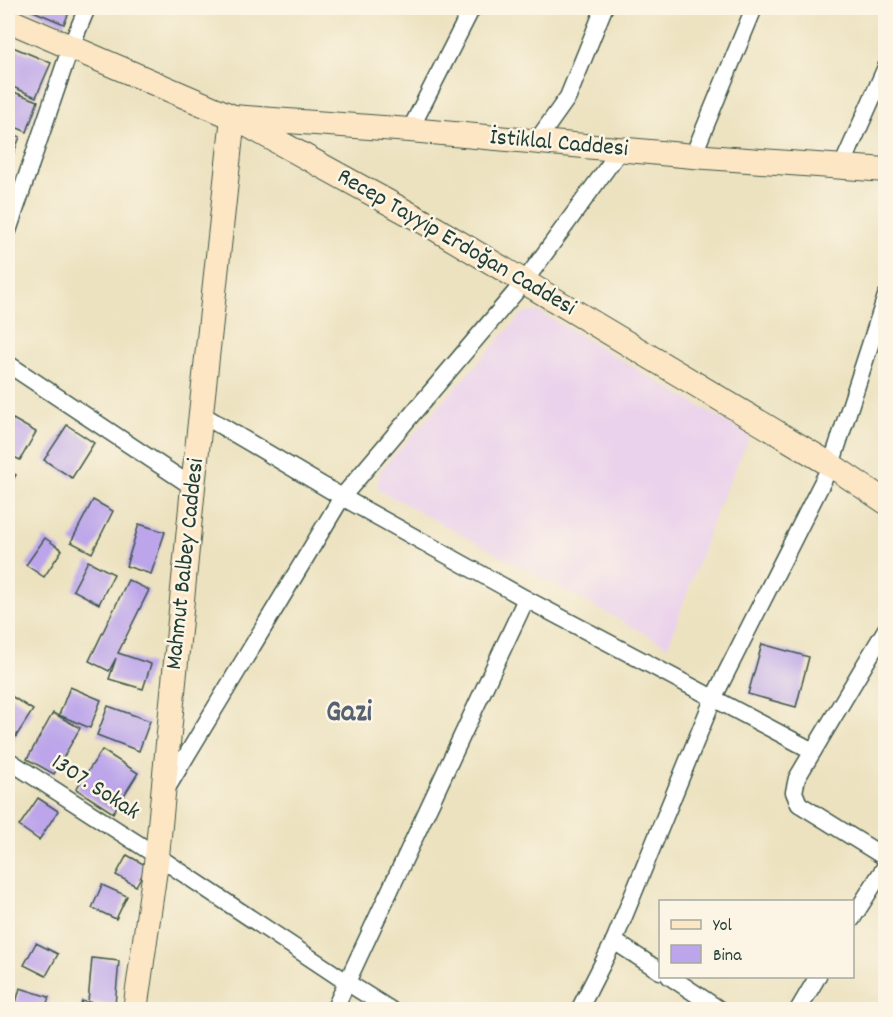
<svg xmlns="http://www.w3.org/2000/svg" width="893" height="1017" viewBox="0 0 893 1017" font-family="Dekko,sans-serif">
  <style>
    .built { fill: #ead1ec }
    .building { fill: #bca5ea }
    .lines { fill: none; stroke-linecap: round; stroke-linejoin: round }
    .street-casing { stroke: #3e5649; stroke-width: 19 }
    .secondary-casing { stroke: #3e5649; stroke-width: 26 }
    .street { stroke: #fff; stroke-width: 16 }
    .secondary { stroke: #fce6c4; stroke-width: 24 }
    .labels { text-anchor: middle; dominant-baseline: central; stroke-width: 5; stroke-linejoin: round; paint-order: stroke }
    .street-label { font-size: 24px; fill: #1f3d34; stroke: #fcf5e5 }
    .district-label { font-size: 30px; font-weight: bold; fill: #566174; stroke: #fcf5e5 }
  </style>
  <rect width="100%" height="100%" fill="#fcf5e5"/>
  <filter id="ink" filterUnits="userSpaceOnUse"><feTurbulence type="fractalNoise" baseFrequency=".0167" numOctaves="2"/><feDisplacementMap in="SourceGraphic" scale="12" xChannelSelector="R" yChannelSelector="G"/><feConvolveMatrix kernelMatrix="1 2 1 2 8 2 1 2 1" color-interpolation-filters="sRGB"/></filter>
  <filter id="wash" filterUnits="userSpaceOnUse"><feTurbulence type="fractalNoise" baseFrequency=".008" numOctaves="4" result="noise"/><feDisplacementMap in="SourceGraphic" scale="24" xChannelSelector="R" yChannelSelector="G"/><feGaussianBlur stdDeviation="1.35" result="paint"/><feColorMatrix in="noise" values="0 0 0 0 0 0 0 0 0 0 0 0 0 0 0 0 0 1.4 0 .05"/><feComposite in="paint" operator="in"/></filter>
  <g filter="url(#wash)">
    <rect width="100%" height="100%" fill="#ece2c0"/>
    <!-- built -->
    <polygon class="built" points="538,311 750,436 717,509 668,646 377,489 380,471 522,314"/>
    <g id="blocks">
      <!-- building -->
      <g class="building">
        <polygon points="26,8 71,8 64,24"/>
        <polygon points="8,45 51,63 36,97 8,85"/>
        <polygon points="8,90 38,101 27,132 8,124"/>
        <polygon points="8,132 20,137 8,167"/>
        <polygon points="13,419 36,432 20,460 8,454 8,429"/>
        <polygon points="67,425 94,443 72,478 44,460"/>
        <polygon points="8,470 16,475 8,488"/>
        <polygon points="93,500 113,511 92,553 71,542"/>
        <polygon points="139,524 165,532 151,574 126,566"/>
        <polygon points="45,538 62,550 44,577 26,565"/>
        <polygon points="88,561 114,574 99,604 73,590"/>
        <polygon points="128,580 149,590 118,653 151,664 143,689 109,679 116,658 109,671 89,661"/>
        <polygon points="762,644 809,657 796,707 748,694"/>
        <polygon points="70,687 101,700 90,728 59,715"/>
        <polygon points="8,694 33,710 8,749"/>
        <polygon points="108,706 150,721 139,751 97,735"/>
        <polygon points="53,713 80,728 54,774 27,759"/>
        <polygon points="102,750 138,773 113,813 76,789"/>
        <polygon points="38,798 58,811 39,840 19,826"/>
        <polygon points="127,855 147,866 136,886 116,875"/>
        <polygon points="102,885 127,896 116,919 92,908"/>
        <polygon points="36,943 58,954 46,976 24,965"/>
        <polygon points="92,958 119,961 115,1005 88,1002"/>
        <polygon points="20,988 49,997 45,1010 14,1010"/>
        <polygon points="82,1001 108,1009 107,1010 79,1010"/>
      </g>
    </g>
  </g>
  <g filter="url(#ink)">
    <use href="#blocks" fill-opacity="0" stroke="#3e5649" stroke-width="1.5"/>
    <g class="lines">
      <!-- street casing -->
      <g class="street-casing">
        <g id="street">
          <polyline points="410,130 472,8"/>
          <polyline points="536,142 568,97 604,8"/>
          <polyline points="621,149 524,282 342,497 526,599 813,751"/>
          <polyline points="693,156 754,8"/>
          <polyline points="842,166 886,67"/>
          <polyline points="8,231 71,46 87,8"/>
          <polyline points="8,364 193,487"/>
          <polyline points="886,629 797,778 794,792 799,804 886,858"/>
          <polyline points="8,760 157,856 348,983 391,1010"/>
          <polyline points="167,788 342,497 201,414"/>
          <polyline points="852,919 886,865"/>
          <polyline points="660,971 614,941 713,699 831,465 886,296"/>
          <polyline points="669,976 720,1010"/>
          <polyline points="334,1010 526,599"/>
          <polyline points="579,1010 614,941"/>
          <polyline points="798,1010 818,976"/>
        </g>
      </g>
      <!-- secondary casing -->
      <g class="secondary-casing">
        <g id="secondary">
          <polyline points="8,20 233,117 426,223 831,465 886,502"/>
          <polyline points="135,1010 157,856 193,487 233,117 410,130 693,156 886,170"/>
        </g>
      </g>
      <!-- street -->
      <use href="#street" class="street"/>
      <!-- secondary -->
      <use href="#secondary" class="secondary"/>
    </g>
  </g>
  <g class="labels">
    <!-- street labels -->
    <g class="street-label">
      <text transform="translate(559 144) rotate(5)">İstiklal Caddesi</text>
      <text transform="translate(456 243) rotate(30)">Recep Tayyip Erdoğan Caddesi</text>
      <text transform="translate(186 564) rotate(-84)">Mahmut Balbey Caddesi</text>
      <text transform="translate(95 788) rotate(33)">1307. Sokak</text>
    </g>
    <!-- district labels -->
    <g class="district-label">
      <text x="349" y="714">Gazi</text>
    </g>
  </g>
  <!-- margin -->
  <rect width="893" height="1017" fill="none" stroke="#fcf5e5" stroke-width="30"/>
  <!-- legend -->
  <rect x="659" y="900" width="195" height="78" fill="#fcf5e5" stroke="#a4ab9e" stroke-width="1.5"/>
  <rect x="671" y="920" width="30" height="9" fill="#fce6c4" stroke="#a4ab9e" stroke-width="1.5"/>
  <text x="713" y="930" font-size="18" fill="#1f3d34">Yol</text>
  <rect x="671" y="945" width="30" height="18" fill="#bca5ea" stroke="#a4ab9e" stroke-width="1.5"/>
  <text x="713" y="960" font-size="18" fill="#1f3d34">Bina</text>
</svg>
